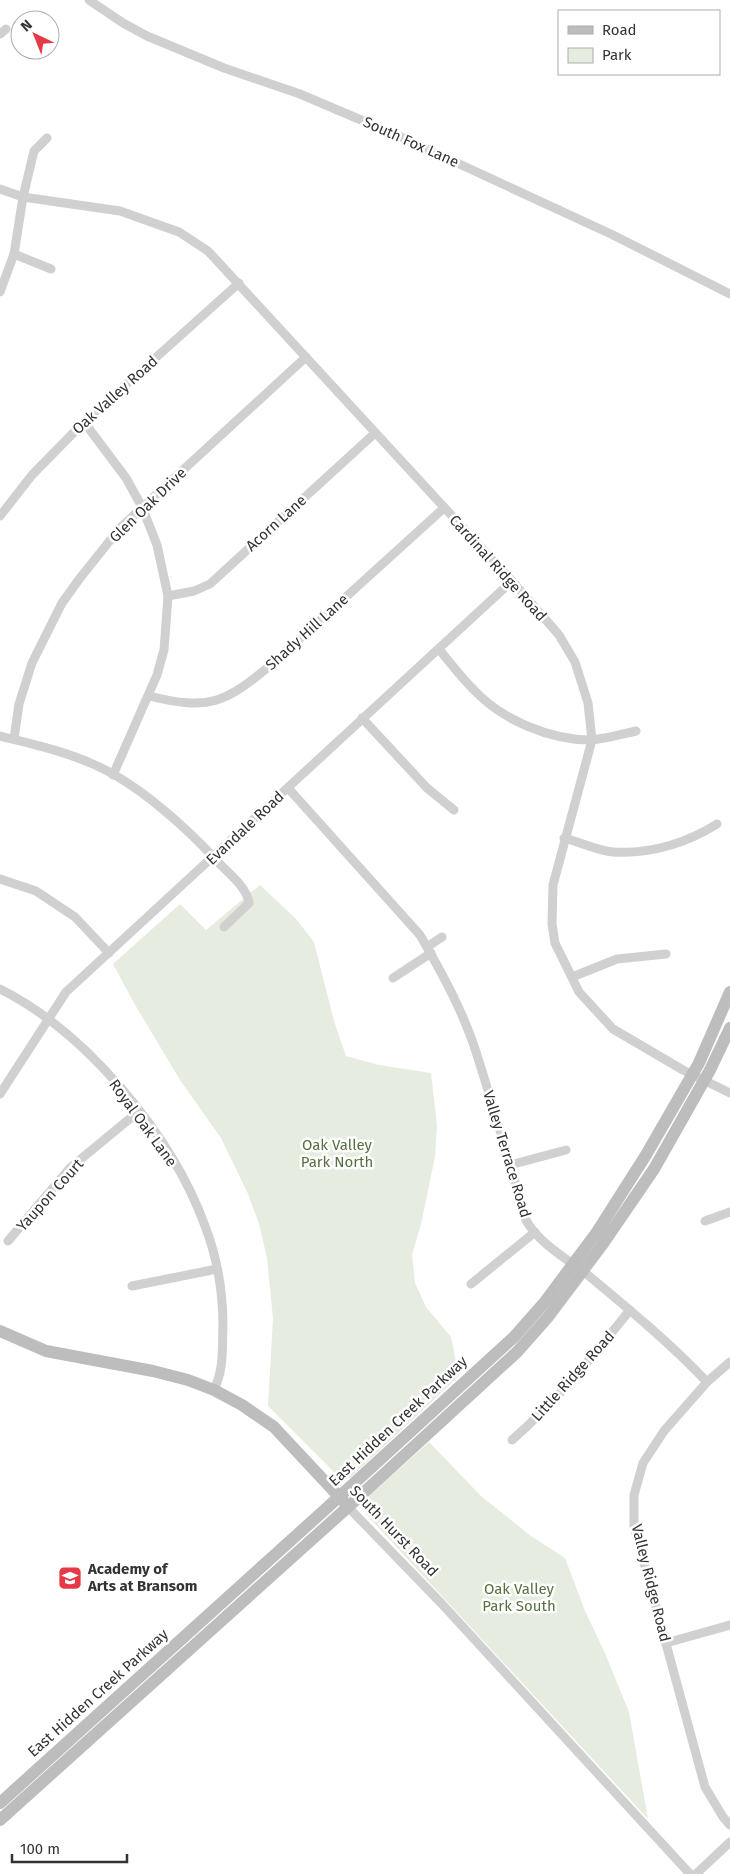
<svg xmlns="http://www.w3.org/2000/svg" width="730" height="1874" viewBox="0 0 730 1874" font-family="'Fira Sans',sans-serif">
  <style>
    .green { fill: #e6ecdf }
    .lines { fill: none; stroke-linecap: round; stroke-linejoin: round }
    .street { stroke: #d0d0d0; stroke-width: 9 }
    .secondary { stroke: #bdbdbd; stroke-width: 12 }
    .labels { text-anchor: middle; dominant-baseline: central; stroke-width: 5; stroke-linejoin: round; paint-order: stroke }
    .street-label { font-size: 15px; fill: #333; stroke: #fff }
    .park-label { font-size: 15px; fill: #56703f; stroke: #fff }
    .poi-label { font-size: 15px; font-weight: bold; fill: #333; stroke: #fff; text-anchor: start }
  </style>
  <rect width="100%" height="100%" fill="#fff"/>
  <!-- green -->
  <g class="green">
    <polygon points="260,885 297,920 314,942 334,1021 346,1056 379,1065 431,1073 437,1125 435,1157 421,1224 412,1255 415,1283 426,1307 451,1337 459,1376 350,1478 341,1479 268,1406 273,1318 267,1258 259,1224 248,1194 221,1138 180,1080 134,1003 113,964 180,904 206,930"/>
    <polygon points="429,1442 481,1496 531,1536 565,1558 585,1611 604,1651 629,1712 648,1819 366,1514 367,1498"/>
  </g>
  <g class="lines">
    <!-- street -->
    <g class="street">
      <polyline points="89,0 123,23 147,36 224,68 300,94 401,137 613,235 730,294"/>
      <polyline points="0,34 6,29"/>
      <polyline points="0,189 23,197 120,211 179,232 208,251 512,581 559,635 575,662 588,703 592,740 553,885 552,924 555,943 579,992 613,1029 683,1070 730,1093"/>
      <polyline points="14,254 51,269"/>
      <polyline points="0,292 14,254 23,197 34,151 47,138"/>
      <polyline points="84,422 126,478 142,507 157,545 168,596 164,650 157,675 113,775"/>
      <polyline points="0,516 32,475 84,422 239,283"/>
      <polyline points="168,596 194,591 210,584 375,433"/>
      <path d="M 439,649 C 450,663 461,677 474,690 C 502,720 550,740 591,740 C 606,739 622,734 636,731"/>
      <path d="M 149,696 C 210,711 225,703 272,664 L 444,508"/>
      <polyline points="362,718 427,788 454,810"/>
      <path d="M 0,736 C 32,744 64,751 95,765 C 138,784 186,827 218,862 C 229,874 247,887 249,903 L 224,927"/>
      <polyline points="14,739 19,704 32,663 62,603 80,578 120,528 306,357"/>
      <path d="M 288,788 L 420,935 C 442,973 464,1013 477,1055 C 490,1096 502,1137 514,1178 C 518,1194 519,1211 529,1225 C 542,1245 570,1261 589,1276 C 630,1310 671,1344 707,1382"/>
      <path d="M 564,838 C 580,842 598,851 613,852 C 651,854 685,844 717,824"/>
      <polyline points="0,879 36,891 75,917 109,953"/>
      <polyline points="427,947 442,937"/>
      <polyline points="572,977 617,959 666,954"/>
      <polyline points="393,978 431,953"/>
      <path d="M 0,989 C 86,1032 172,1135 205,1226 C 217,1257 223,1294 223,1327 C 222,1351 224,1368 214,1390"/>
      <polyline points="0,1094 66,992 512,581"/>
      <polyline points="510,1165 566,1150"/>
      <polyline points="705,1221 730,1212"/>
      <polyline points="8,1241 70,1168 139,1111"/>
      <polyline points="471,1284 535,1232"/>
      <polyline points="132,1286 217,1269"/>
      <polyline points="730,1362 707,1382 664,1431 643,1463 634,1495 634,1526 705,1787 723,1817 730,1825"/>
      <path d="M 512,1440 C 557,1401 593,1356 630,1310"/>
      <polyline points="348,1507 441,1603 690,1874"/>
      <polyline points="666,1643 730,1625"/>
      <polyline points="696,1874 730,1842"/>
    </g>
    <!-- secondary -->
    <g class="secondary">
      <polyline points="0,1331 46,1351 153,1371 188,1380 214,1390 242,1405 274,1427 345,1503"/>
      <polyline points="0,1803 350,1487 514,1337 544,1303 597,1232 646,1155 699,1063 730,992"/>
      <polyline points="0,1820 348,1507 517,1352 548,1317 602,1245 654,1169 710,1070 730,1028"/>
    </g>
  </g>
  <!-- icons -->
  <defs>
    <g id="school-square" transform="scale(1.25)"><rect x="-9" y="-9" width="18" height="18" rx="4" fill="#e63946" stroke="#fff"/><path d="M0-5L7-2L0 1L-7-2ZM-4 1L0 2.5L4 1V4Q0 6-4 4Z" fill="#fff"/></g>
  </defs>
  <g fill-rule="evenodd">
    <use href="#school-square" x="70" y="1578"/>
  </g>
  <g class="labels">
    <!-- street labels -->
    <g class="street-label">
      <text transform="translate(411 142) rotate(24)">South Fox Lane</text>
      <text transform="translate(115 395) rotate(-42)">Oak Valley Road</text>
      <text transform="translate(148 505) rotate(-44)">Glen Oak Drive</text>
      <text transform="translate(276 523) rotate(-42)">Acorn Lane</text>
      <text transform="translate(498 568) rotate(48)">Cardinal Ridge Road</text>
      <text transform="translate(307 632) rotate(-42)">Shady Hill Lane</text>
      <text transform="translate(245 828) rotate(-43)">Evandale Road</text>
      <text transform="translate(143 1123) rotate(54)">Royal Oak Lane</text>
      <text transform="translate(507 1154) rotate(73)">Valley Terrace Road</text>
      <text transform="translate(50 1195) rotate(-48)">Yaupon Court</text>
      <text transform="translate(573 1376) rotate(-48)">Little Ridge Road</text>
      <text transform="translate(398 1421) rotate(-43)">East Hidden Creek Parkway</text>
      <text transform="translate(394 1531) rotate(46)">South Hurst Road</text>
      <text transform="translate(651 1583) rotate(76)">Valley Ridge Road</text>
      <text transform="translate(98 1693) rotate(-42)">East Hidden Creek Parkway</text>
    </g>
    <!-- park labels -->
    <g class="park-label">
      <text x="337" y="1145">Oak Valley<tspan x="337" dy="17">Park North</tspan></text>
      <text x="519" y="1589">Oak Valley<tspan x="519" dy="17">Park South</tspan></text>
    </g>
    <!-- poi labels -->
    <g class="poi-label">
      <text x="88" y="1569">Academy of<tspan x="88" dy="17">Arts at Bransom</tspan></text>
    </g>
  </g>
  <!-- legend -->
  <rect x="558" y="10" width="162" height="65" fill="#ffffff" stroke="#adadad"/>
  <rect x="568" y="26" width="25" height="8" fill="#bdbdbd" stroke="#adadad"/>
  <text x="602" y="35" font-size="15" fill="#333333">Road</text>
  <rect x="568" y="48" width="25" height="15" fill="#e6ecdf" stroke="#adadad"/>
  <text x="602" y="60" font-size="15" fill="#333333">Park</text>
  <!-- north arrow -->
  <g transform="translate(35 35) rotate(317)"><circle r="24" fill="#ffffff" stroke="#adadad"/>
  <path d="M0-4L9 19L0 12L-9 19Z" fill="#e63946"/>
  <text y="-8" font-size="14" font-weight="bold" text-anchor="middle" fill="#333333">N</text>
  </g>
  <!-- scale -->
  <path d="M12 1854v8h115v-8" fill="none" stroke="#333333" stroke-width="2.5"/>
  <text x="20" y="1854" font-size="15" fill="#333333" stroke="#ffffff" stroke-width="4" paint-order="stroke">100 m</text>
</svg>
